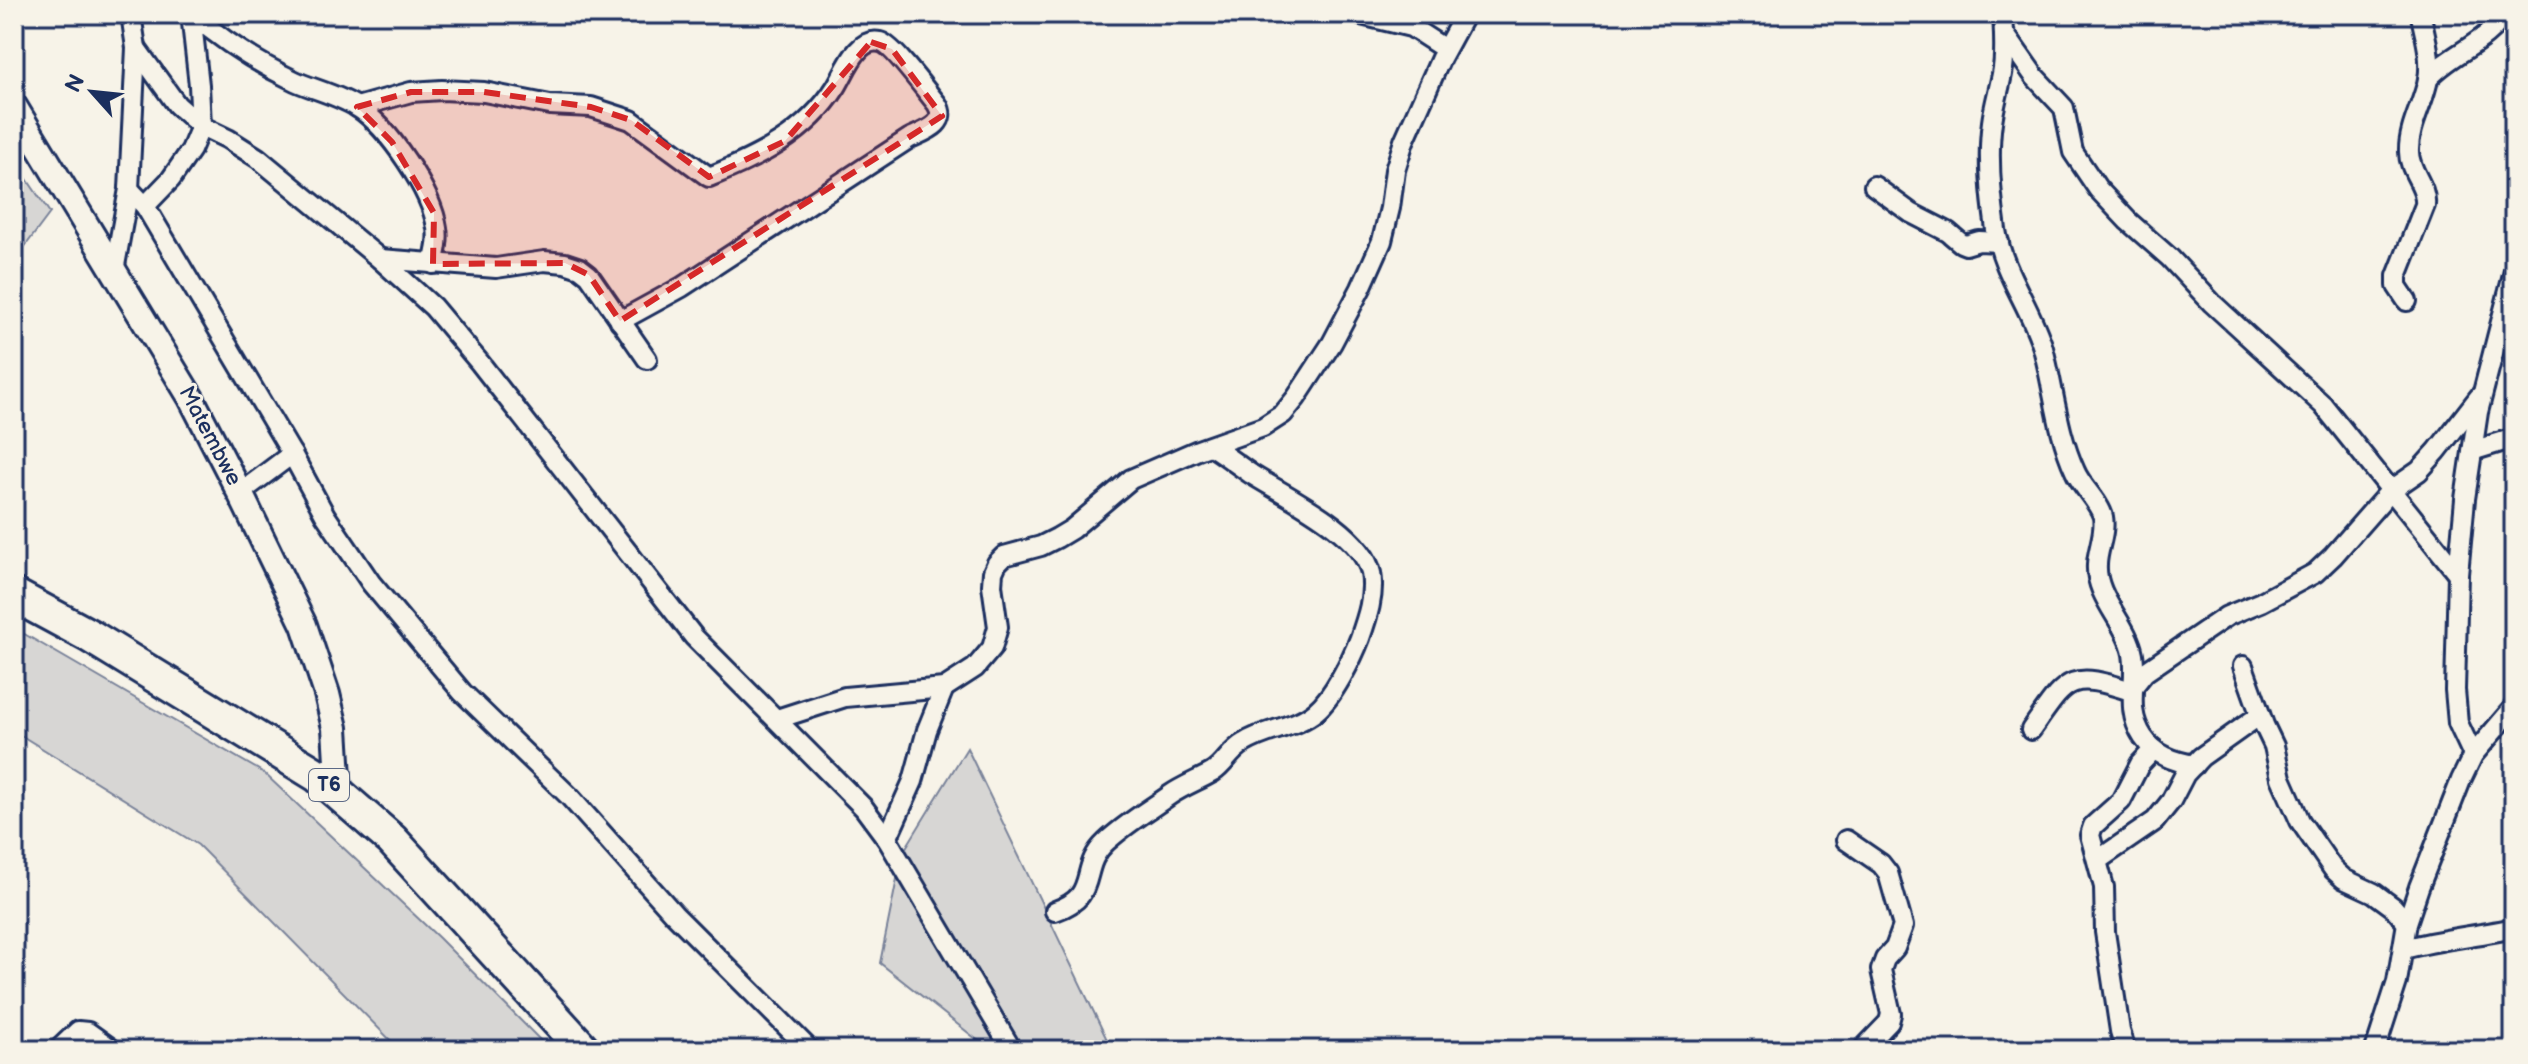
<svg xmlns="http://www.w3.org/2000/svg" width="2528" height="1064" viewBox="0 0 2528 1064" font-family="'Balsamiq Sans',sans-serif">
  <style>
    .green { fill: #d7d6d4; stroke: #798299; stroke-width: 2 }
    .lines { fill: none; stroke-linecap: round; stroke-linejoin: round }
    .street-casing { stroke: #1b2f5e; stroke-width: 24 }
    .secondary-casing { stroke: #1b2f5e; stroke-width: 30 }
    .highway-casing { stroke: #1b2f5e; stroke-width: 38 }
    .street { stroke: #f7f3e8; stroke-width: 18 }
    .secondary { stroke: #f7f3e8; stroke-width: 24 }
    .highway { stroke: #f7f3e8; stroke-width: 32 }
    .marked { fill: #d62828; fill-opacity: 0.2; stroke: #d62828; stroke-width: 6; stroke-dasharray: 16 10; stroke-linejoin: round }
    .labels { text-anchor: middle; dominant-baseline: central; stroke-width: 6; stroke-linejoin: round; paint-order: stroke }
    .shield { fill: #f7f3e8; stroke: #5d6a87; stroke-width: 2 }
    .shield-label { font-size: 20px; font-weight: bold; fill: #1b2f5e }
    .street-label { font-size: 22px; fill: #1b2f5e; stroke: #f7f3e8 }
  </style>
  <rect width="100%" height="100%" fill="#f7f3e8"/>
  <filter id="ink" filterUnits="userSpaceOnUse"><feTurbulence type="fractalNoise" baseFrequency=".0125" numOctaves="2"/><feDisplacementMap in="SourceGraphic" scale="16" xChannelSelector="R" yChannelSelector="G"/><feConvolveMatrix kernelMatrix="1 2 1 2 8 2 1 2 1" color-interpolation-filters="sRGB"/></filter>
  <g filter="url(#ink)">
    <!-- green -->
    <g class="green">
      <polygon points="14,160 50,213 14,261"/>
      <polygon points="14,628 264,773 439,938 550,1050 400,1050 198,845 14,731"/>
      <polygon points="967,748 1112,1050 990,1050 880,963 902,854"/>
    </g>
    <g class="lines">
      <!-- street casing -->
      <g class="street-casing">
        <g id="street">
          <path d="M 192,14 C 223,41 257,63 295,81 C 315,90 338,95 357,107 C 388,126 432,192 437,228 C 439,240 436,252 433,264"/>
          <polyline points="1357,14 1411,27 1445,49"/>
          <path d="M 2003,14 C 2004,34 2006,55 2002,74 C 1999,90 1994,106 1992,122 C 1987,157 1991,195 1996,230 C 2003,274 2031,307 2043,348 C 2054,389 2057,432 2075,471 C 2081,486 2100,503 2103,517 C 2106,533 2097,550 2097,565 C 2095,597 2127,623 2133,654 C 2138,682 2124,708 2143,737 C 2155,755 2173,761 2194,765"/>
          <polyline points="2004,33 2035,77 2064,108 2073,152 2098,189 2128,221 2170,258 2212,303 2323,405 2458,574"/>
          <polyline points="136,48 177,105 201,126 228,139 258,158 380,259 433,307 480,363 694,637 864,808 887,839 1012,1050"/>
          <path d="M 2428,79 C 2449,54 2488,43 2504,14"/>
          <path d="M 357,107 L 411,92 L 442,90 L 484,92 L 550,105 L 591,107 L 631,120 L 709,177 C 759,157 806,134 836,87 C 846,71 857,37 880,42 C 892,44 927,92 937,104 C 949,124 925,131 910,138 L 682,287 L 620,321"/>
          <polyline points="1874,186 1911,213 1948,232 1961,243 1966,245 1979,241 1999,242"/>
          <polyline points="129,189 145,206 292,454 325,515 371,583 462,692 569,796 674,914 810,1050"/>
          <polyline points="145,206 171,179 191,150 201,126 199,85 191,14"/>
          <polyline points="380,259 496,268 544,261 565,263 580,268 589,275 647,359"/>
          <polyline points="114,271 129,189 136,48 131,14"/>
          <path d="M 2407,301 L 2397,286 L 2397,276 L 2425,205 C 2427,185 2409,172 2409,152 C 2408,127 2424,103 2428,79 C 2432,58 2425,36 2421,16"/>
          <polyline points="2472,451 2514,438"/>
          <polyline points="240,493 292,454"/>
          <polyline points="2243,666 2264,725 2274,746 2281,778 2300,821 2333,869 2344,879 2374,893 2393,907 2407,923"/>
          <polyline points="2133,687 2145,672 2227,616 2261,602 2315,573 2333,556 2390,491 2419,471 2437,451 2479,397"/>
          <polyline points="777,719 845,697 944,688 975,668 992,648 998,627 992,585 993,572 997,563 1004,556 1041,546 1057,538 1072,529 1131,479 1198,450 1263,427 1283,414 1296,398 1332,343 1361,288 1382,241 1390,208 1395,170 1404,141 1441,58 1465,14"/>
          <path d="M 2031,730 C 2067,679 2068,670 2131,691"/>
          <polyline points="2473,755 2458,723 2455,690 2458,574 2465,499 2478,412 2514,271"/>
          <polyline points="887,839 913,781 927,730 944,688"/>
          <polyline points="1846,840 1881,864 1888,873 1903,926 1895,948 1885,959 1881,970 1891,1014 1889,1022 1862,1050"/>
          <polyline points="2098,860 2155,821 2171,801 2185,774 2201,757 2260,715"/>
          <path d="M 1055,911 C 1101,895 1077,869 1106,842 C 1125,824 1149,810 1170,795 C 1183,786 1199,780 1213,772 C 1225,764 1231,750 1244,743 C 1266,729 1296,728 1316,711 C 1333,697 1352,659 1360,638 C 1367,618 1375,595 1371,573 C 1362,532 1284,495 1251,474 C 1238,465 1225,455 1211,446"/>
          <path d="M 2404,949 C 2440,939 2477,936 2514,928"/>
          <polyline points="58,1050 78,1031 88,1032 109,1047"/>
          <polyline points="2126,1050 2120,1031 2105,932 2104,887 2090,835 2093,826 2121,801 2140,764 2154,749"/>
          <polyline points="2375,1050 2397,982 2407,923 2419,887 2461,780 2473,755 2514,707"/>
        </g>
      </g>
      <!-- secondary casing -->
      <g class="secondary-casing">
        <polyline id="secondary" points="14,106 191,398 240,493 304,625 327,694 335,728 339,794"/>
      </g>
      <!-- highway casing -->
      <g class="highway-casing">
        <polyline id="highway" points="14,595 90,636 317,775 392,840 584,1050"/>
      </g>
      <!-- street -->
      <use href="#street" class="street"/>
      <!-- secondary -->
      <use href="#secondary" class="secondary"/>
      <!-- highway -->
      <use href="#highway" class="highway"/>
    </g>
  </g>
  <!-- marked area -->
  <path class="marked" d="M 871,42 L 892,49 L 942,116 L 620,321 L 589,275 L 565,263 L 433,264 L 434,213 L 392,142 L 357,107 L 411,92 L 484,92 L 591,107 L 631,120 L 709,177 L 785,141 Z"/>
  <g class="labels">
    <!-- shield labels -->
    <rect class="shield" x="309" y="769" width="40" height="32" rx="6"/>
    <g class="shield-label">
      <text x="329" y="785">T6</text>
    </g>
    <!-- street labels -->
    <g class="street-label">
      <text transform="translate(210 436) rotate(62)">Matembwe</text>
    </g>
  </g>
  <!-- margin -->
  <rect width="2528" height="1064" fill="none" stroke="#f7f3e8" stroke-width="48"/>
  <rect x="24" y="24" width="2480" height="1016" fill="none" stroke="#1b2f5e" stroke-width="3" filter="url(#ink)"/>
  <!-- north arrow -->
  <g transform="translate(92 92) rotate(297)" stroke="#f7f3e8" stroke-width="6" paint-order="stroke">
  <path d="M0-6L14 30L0 20L-14 30Z" fill="#1b2f5e"/>
  <text y="-12" font-size="22" font-weight="bold" text-anchor="middle" fill="#1b2f5e">N</text>
  </g>
</svg>
